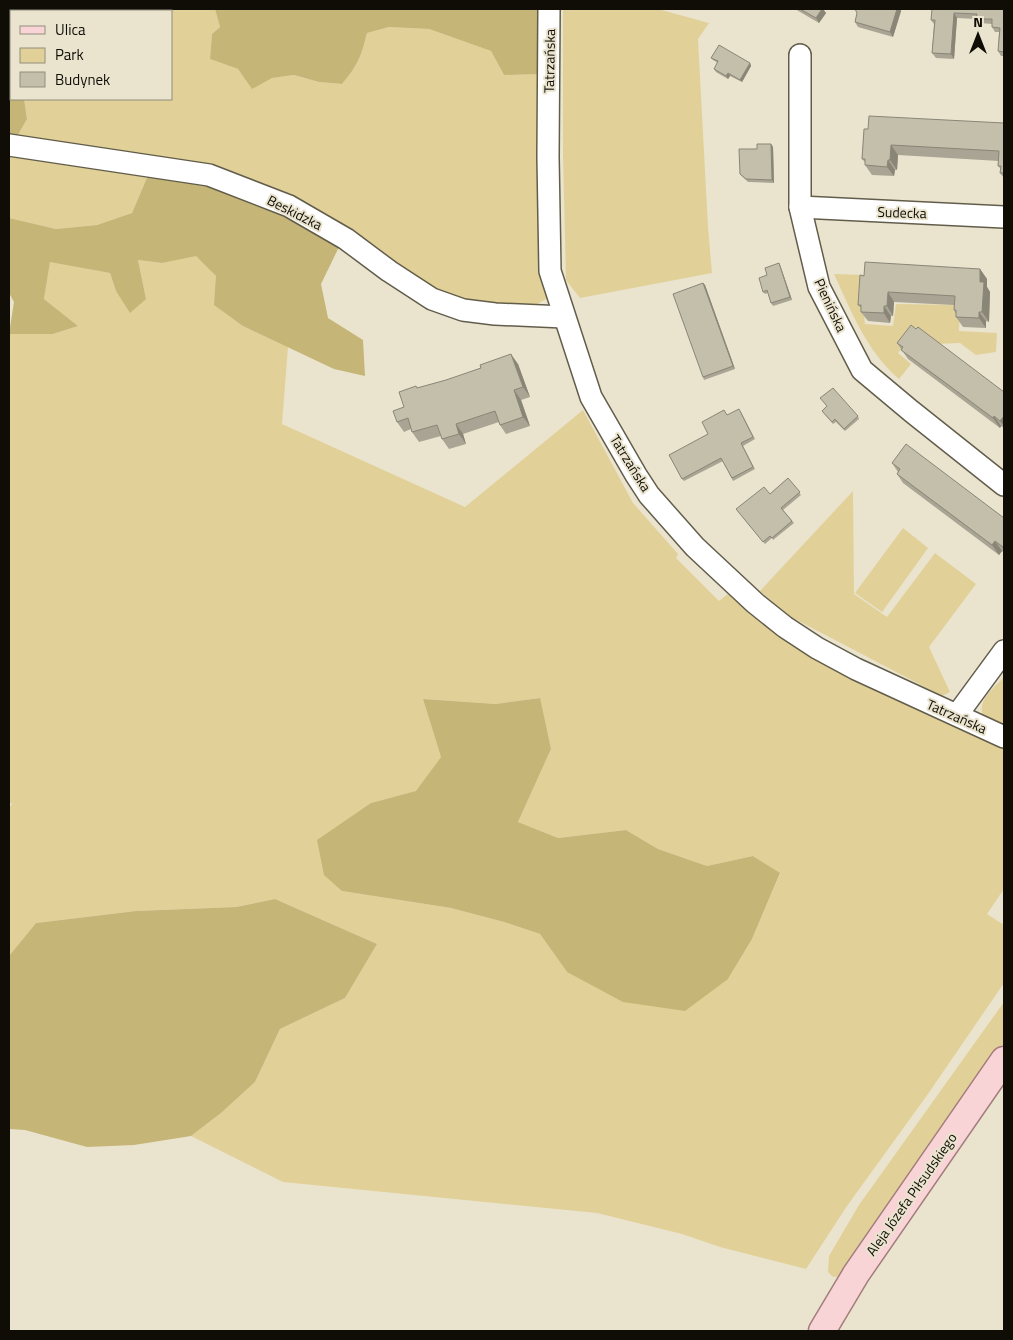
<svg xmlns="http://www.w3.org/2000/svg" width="1013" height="1340" viewBox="0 0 1013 1340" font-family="'Titillium Web',sans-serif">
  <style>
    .green { fill: #e1d198; fill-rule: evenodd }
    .forest { fill: #c5b577 }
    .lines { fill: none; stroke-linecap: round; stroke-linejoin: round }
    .minor-casing { stroke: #625d4b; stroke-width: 24 }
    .major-casing { stroke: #a37c7c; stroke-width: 29 }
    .minor { stroke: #fff; stroke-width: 21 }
    .major { stroke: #f8d4d6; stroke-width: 26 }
    .wall { fill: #a9a493 }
    .shaded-wall { fill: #898678 }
    .building { fill: #c4bfab; stroke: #898678 }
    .labels { text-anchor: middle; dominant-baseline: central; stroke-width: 4; stroke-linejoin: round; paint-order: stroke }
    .street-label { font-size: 14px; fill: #0f0d06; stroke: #eae4cf }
  </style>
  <rect width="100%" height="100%" fill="#eae4cf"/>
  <!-- green -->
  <g class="green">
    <path d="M 9,9 L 215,9 L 220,27 L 212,34 L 210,59 L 238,69 L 252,88 L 272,78 L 294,75 L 319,82 L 342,84 C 358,65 361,57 367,33 L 389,27 L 429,29 L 491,51 L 504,75 L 541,74 L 550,297 L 537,304 L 523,307 L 443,298 L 333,223 L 15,140 L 27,119 L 24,99 L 171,99 L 171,11 L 11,11 L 11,79 L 9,77 Z"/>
    <polygon points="563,9 658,9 709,23 698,39 708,227 712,273 580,298 566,280 563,156"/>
    <polygon points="9,150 149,173 132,213 97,225 56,229 9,218"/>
    <path d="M 196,255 L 216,276 L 243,326 L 288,347 L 282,424 L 465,507 L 583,410 L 633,503 L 678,554 L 676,558 L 719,601 L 728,594 L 771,625 L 904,700 L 1004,748 L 1004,889 L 987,914 L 1004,925 L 1004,983 L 928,1094 L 847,1206 L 806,1269 L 720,1247 L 682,1234 L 597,1213 L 283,1182 L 191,1136 L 221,1113 L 255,1082 L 280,1029 L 345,998 L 377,944 L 275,899 L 236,907 L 136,911 L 36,923 L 9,956 L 9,808 L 12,804 L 9,802 L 9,334 L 53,334 L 78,326 L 44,299 L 50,261 L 110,273 L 116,291 L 146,299 L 138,260 L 162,263 ZM 539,698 L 551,749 L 518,822 L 558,838 L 626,830 L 658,849 L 707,866 L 753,856 L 780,874 L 752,939 L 728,979 L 567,972 L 540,934 L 504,922 L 451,908 L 342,891 L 371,803 L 417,791 L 441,757 L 423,699 L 496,704 Z"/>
    <path d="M 834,274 L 866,275 L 864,314 L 865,324 L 893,326 L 896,304 L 960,305 L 959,331 L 997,333 L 996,352 L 976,355 L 960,343 L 935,344 L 915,333 L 898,353 L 911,364 L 899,379 C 866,350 852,313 834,274 Z"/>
    <polygon points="853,491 854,594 887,617 935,553 976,584 929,647 950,692 942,696 791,617 760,591"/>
    <polygon points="903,528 928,548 882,612 855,593"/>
    <path d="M 1004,677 L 1004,725 L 983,715 C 977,700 995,687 1004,677 Z"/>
    <polygon points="1004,1002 1004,1043 877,1224 844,1276 833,1277 828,1272 829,1256 859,1205"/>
  </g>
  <!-- forest -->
  <g class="forest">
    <path d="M 215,9 L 539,9 L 541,74 L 504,75 L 491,51 L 429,29 L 389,27 L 367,33 C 361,57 358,65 342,84 L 319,82 L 294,75 L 272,78 L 252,89 L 238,69 L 210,59 L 212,34 L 220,27 Z"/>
    <polygon points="9,77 11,79 11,99 24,99 27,119 15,140 9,137"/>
    <polygon points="149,173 205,180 309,223 339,247 321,284 328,318 363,340 365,376 334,369 243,326 214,305 216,276 196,256 162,263 138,260 146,299 130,313 116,291 110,273 50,262 44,299 78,326 53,334 9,334 14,302 9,293 9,218 56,229 97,225 132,213"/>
    <polygon points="540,698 551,749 518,822 558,838 626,830 658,849 707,866 753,856 780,873 752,939 728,979 685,1011 623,1002 567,972 540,934 504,922 451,908 342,891 324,875 317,840 371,803 416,791 441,757 423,699 496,704"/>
    <polygon points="275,899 377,944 345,998 280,1029 255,1082 221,1113 191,1136 134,1145 87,1147 25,1130 9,1129 9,956 36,923 136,911 236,907"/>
  </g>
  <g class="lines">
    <!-- minor casing -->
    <g class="minor-casing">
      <g id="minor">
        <polyline points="549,9 548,157 550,271 591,397 636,475 649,495 695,547 755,603 785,627 817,648 856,669 1004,737"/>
        <polyline points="800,55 800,207 819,287 862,370 911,411 1004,485"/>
        <polyline points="9,145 209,175 289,206 346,239 389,271 432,299 463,310 495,314 564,317"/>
        <polyline points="800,207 1004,217"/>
        <polyline points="957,715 1004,651"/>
      </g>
    </g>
    <!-- major casing -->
    <g class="major-casing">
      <polyline id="major" points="822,1331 856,1274 1004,1060"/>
    </g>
    <!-- minor -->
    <use href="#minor" class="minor"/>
    <!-- major -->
    <use href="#major" class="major"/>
  </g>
  <!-- wall -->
  <g class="wall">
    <polygon points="795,9 823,9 826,13 819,23"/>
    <polygon points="855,9 900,9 901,11 893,37 858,27 855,22 857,13"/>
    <polygon points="932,9 1004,9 1004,56 1001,56 998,51 999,32 995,32 992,27 992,24 980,23 976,19 957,18 954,59 936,58 932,53 934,24 931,20"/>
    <polygon points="711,58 750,63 751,66 742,82 730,76 728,79 716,72 714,69 718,63 713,60"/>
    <polygon points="1004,123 1004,178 1000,173 1001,169 998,166 999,161 898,155 897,170 895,170 894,176 872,175 865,165 865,162 862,159 864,129"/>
    <polygon points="771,144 773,147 774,183 748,182 740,174 757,149"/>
    <polygon points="780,265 792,300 773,306 771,303 768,293 765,294 763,292 767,275"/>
    <polygon points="980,269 987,279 987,287 990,292 989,322 986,321 986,328 963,327 956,317 956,314 954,310 954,305 894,302 893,316 891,316 890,323 868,321 861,312 861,308 858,305 864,276"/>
    <polygon points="703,283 705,285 735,369 704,380 703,377"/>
    <polygon points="897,343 1004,392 1004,428 1001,426 1000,428 908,359"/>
    <polygon points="518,364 530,397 521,400 530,426 506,434 500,425 499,422 463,434 466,444 449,449 442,439 441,436 419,442 412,432 411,429 404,432 397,422 404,407 417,388"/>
    <polygon points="822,411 858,416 859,419 845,431 836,422 833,424"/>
    <polygon points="741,412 755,439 743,446 755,469 733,481 723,461 684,481 682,479 708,434 727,415"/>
    <polygon points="892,463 1004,518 1004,553 1002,551 999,555 903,483 897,474 898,472"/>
    <polygon points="788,478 801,495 783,510 794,523 773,540 772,538 765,544 736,509 770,494"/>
  </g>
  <!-- shaded-wall -->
  <g class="shaded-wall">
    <polygon points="822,9 823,9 826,13 819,23 816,18"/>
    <polygon points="897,9 900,9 901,11 893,37 890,32"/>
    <polygon points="954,13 957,18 954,59 951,54"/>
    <polygon points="750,63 751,66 742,82 740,80"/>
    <polygon points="728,73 730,76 728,79 726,76"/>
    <polygon points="771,144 773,147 774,183 772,180"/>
    <polygon points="891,145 898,155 897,170 890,160"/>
    <polygon points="888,160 895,170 894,176 887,167"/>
    <polygon points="779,263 780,265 792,300 790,297"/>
    <polygon points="980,269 987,279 987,287 990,292 989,322 982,312 980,282"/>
    <polygon points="703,283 705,285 735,369 733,366"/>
    <polygon points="888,292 894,302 893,316 887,306"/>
    <polygon points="884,306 891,316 890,323 884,313"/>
    <polygon points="979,312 986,321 986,328 979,318"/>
    <polygon points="511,354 518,364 530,397 523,387"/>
    <polygon points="514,390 521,400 530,426 523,417"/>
    <polygon points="994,416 1001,426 1000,428 993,418"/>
    <polygon points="1004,416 1004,426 1000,421"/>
    <polygon points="456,424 463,434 466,444 459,434"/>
    <polygon points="995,541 1002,551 999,555 992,545"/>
  </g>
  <!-- building -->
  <g class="building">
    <polygon points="800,9 822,9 816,18"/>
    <polygon points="855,9 897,9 890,32 855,22 857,13"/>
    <polygon points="932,9 1004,9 1004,52 998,51 1000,28 992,27 992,19 976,19 977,14 954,13 951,54 932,53 935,20 931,20"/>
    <polygon points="719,45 750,63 740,80 728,73 726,76 714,69 718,61 711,58"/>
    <polygon points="869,116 1004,123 1004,173 1000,173 1001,166 998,166 999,151 891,145 890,160 888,160 887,167 865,165 865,159 862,159 864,129 868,129"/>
    <polygon points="757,144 771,144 772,180 746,179 740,174 739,149 757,149"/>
    <polygon points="865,262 980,269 980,282 984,282 982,312 979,312 979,318 956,317 956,310 954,310 955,296 888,292 887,306 884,306 884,313 861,312 861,305 858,305 860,275 864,276"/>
    <polygon points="779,263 790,297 771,303 767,290 763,292 759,278 767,275 765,268"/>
    <polygon points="703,283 733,366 703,377 673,294"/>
    <polygon points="911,325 916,329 918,327 1004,392 1004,416 1000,421 994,416 993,418 901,350 903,347 897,343"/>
    <polygon points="511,354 523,387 514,390 523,417 500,425 495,411 456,424 459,434 442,439 437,425 412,432 408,418 397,422 393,411 404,407 399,392 416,386 417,388 446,380 481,368 480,365"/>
    <polygon points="833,388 858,416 844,429 835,419 832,422 822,411 827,406 820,398"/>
    <polygon points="739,409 753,437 741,443 753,467 732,478 721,458 682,479 669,455 708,434 702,422 724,410 727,415"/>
    <polygon points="906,444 1004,518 1004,545 1003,547 995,541 992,545 897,474 900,469 892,463"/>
    <polygon points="788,478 800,492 781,508 792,521 772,538 770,536 763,542 736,509 764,487 770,494"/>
  </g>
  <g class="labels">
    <!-- street labels -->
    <g class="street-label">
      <text transform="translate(549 61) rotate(-89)">Tatrzańska</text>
      <text transform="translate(295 212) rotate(27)">Beskidzka</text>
      <text transform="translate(902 212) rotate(2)">Sudecka</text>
      <text transform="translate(831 305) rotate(65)">Pienińska</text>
      <text transform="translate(631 463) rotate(58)">Tatrzańska</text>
      <text transform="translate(957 716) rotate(24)">Tatrzańska</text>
      <text transform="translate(911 1194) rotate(-55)">Aleja Józefa Piłsudskiego</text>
    </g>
  </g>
  <!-- border -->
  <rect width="1013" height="1340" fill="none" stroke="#0f0d06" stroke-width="20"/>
  <!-- legend -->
  <rect x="10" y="10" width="162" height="90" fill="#eae4cf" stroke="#928e7f"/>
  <rect x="20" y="26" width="25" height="8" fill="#f8d4d6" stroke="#928e7f"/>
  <text x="55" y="35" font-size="15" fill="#0f0d06">Ulica</text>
  <rect x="20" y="48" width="25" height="15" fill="#e1d198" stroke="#928e7f"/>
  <text x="55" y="60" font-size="15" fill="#0f0d06">Park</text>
  <rect x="20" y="72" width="25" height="15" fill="#c4bfab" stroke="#928e7f"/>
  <text x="55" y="85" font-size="15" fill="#0f0d06">Budynek</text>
  <!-- north arrow -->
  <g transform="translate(978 35)" stroke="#eae4cf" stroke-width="4" paint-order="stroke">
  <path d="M0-4L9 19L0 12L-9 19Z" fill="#0f0d06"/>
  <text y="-8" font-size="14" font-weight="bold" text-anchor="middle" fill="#0f0d06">N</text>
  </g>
</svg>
